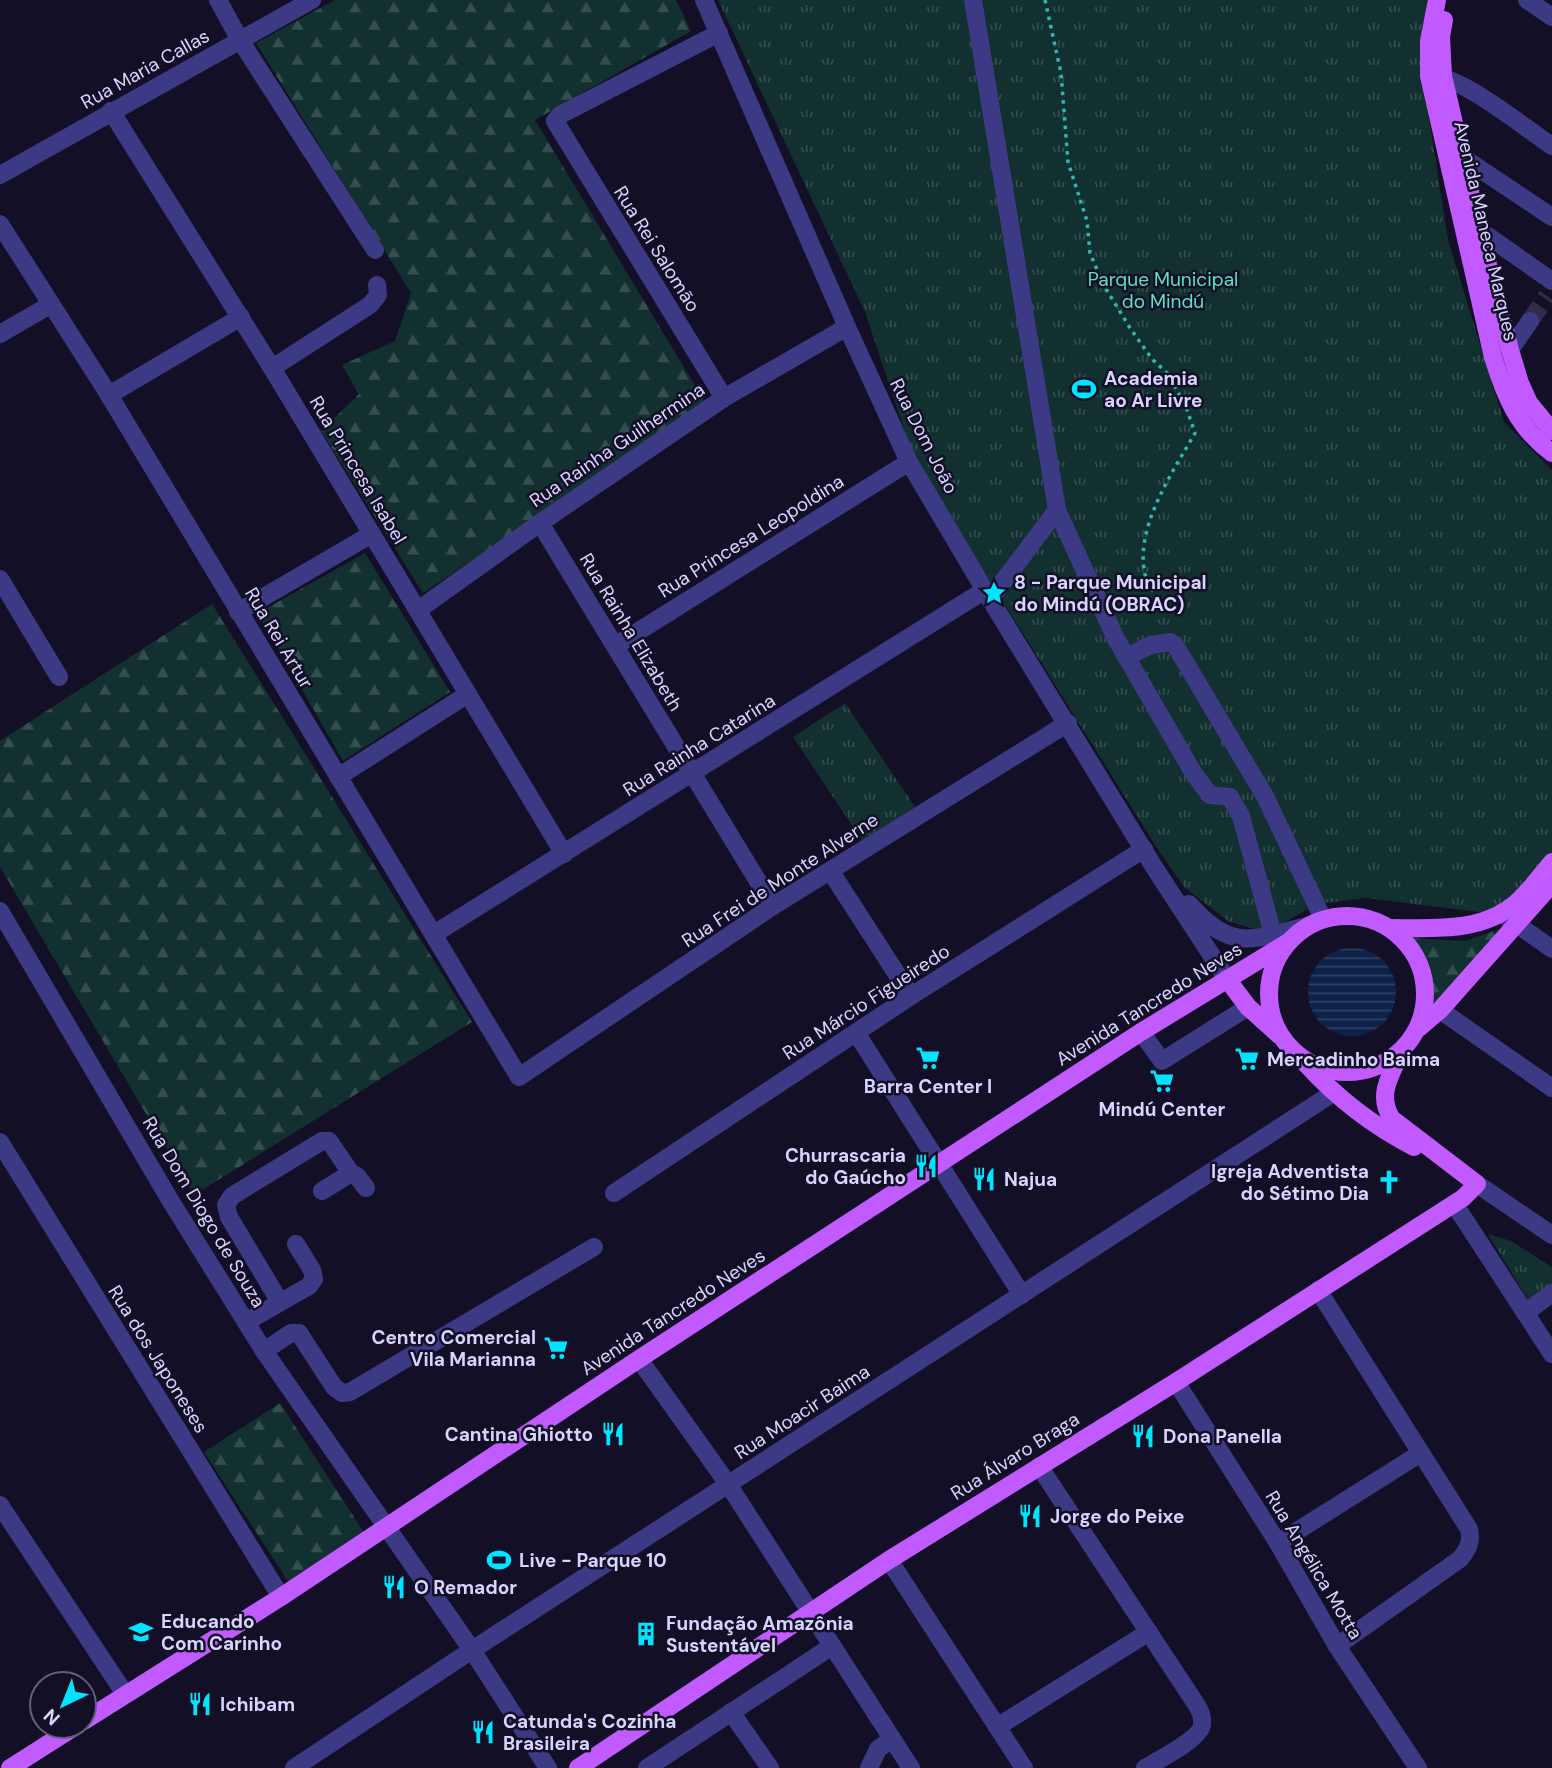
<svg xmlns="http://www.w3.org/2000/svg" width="1552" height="1768" viewBox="0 0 1552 1768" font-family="'DM Sans',sans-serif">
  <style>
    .grass { fill: url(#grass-tufts) }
    .forest { fill: url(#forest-firs) }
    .water { fill: url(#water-rules) }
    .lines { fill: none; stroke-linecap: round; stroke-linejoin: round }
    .minor-tunnel { stroke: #312d47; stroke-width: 18; stroke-dasharray: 18 9; stroke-linecap: butt }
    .path { stroke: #2fb8b0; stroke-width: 3.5; stroke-dasharray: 3.5 5; stroke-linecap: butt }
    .minor { stroke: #3d3a85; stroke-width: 18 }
    .major { stroke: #c25bff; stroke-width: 18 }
    .labels { text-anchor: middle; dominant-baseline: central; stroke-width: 5; stroke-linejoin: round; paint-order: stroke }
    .street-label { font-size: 19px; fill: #d9d4ff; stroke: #130f26 }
    .park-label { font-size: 19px; fill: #5fe0c0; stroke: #130f26 }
    .poi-label { font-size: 19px; font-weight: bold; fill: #d9d4ff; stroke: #130f26; text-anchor: start }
  </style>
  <defs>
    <pattern id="grass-tufts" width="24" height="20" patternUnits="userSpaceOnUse" patternTransform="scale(1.75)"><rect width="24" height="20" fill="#12302f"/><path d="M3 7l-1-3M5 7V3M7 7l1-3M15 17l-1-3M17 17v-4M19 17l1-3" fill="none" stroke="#344d4e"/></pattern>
    <pattern id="forest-firs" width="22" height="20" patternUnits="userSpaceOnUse" patternTransform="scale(1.75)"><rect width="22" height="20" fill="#12302f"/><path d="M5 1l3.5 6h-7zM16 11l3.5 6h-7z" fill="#344d4e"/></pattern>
    <pattern id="water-rules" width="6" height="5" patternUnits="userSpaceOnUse" patternTransform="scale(1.75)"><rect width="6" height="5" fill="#0c2248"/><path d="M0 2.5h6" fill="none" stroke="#2f4163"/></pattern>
  </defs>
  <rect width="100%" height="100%" fill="#130f26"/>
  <!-- grass -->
  <g class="grass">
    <polygon points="718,0 1428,0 1422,46 1423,79 1448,240 1504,422 1552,470 1552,860 1495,914 1366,898 1317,904 1278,926 1257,930 1228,921 1184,887 1155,845 914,459 865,312"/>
    <polygon points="845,703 915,807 863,842 793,737"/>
    <polygon points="1488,1234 1511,1241 1552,1267 1552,1291 1532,1306"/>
  </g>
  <!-- forest -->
  <g class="forest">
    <polygon points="335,0 676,0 691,31 535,120 706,404 423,593 321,431 359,394 342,365 395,341 411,293 256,43"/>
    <polygon points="365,553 450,692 343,761 258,613"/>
    <polygon points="212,604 472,1022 194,1195 0,867 0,741"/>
    <path d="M 1508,926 L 1430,1014 C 1434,973 1433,971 1408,938 L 1465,941 Z"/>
    <polygon points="280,1403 367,1537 291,1586 204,1452"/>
  </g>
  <!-- water -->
  <circle class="water" cx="1352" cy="992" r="44"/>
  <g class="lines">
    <!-- minor-tunnel -->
    <polyline class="minor-tunnel" points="1530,321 1547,296"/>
    <!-- path -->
    <path class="path" d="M 1045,0 L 1061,73 L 1068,162 L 1087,221 L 1090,253 L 1103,284 L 1130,328 L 1152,359 L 1168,374 L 1186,407 L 1195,433 C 1173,472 1132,530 1146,578 C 1149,587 1158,597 1163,605"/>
    <!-- minor -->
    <g class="minor">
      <polyline points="218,0 240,40 375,250"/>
      <polyline points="704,0 847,327 909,462 990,599 1154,867 1227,979"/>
      <polyline points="973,0 1057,510 1116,639 1194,774 1210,795 1230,797 1241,816 1273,935"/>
      <polyline points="1527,0 1552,17"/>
      <polyline points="719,33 560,115 555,121 724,398"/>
      <path d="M 1433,76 C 1463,77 1525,128 1552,146"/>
      <polyline points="111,111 272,368 564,854"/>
      <polyline points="1453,151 1552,217"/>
      <polyline points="0,175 312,0"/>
      <polyline points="0,224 109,395 519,1077 773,906 1068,723"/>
      <polyline points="1469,231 1479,230 1552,281"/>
      <polyline points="0,334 50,305"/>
      <polyline points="1510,350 1530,321"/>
      <polyline points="272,368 370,305 378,295 377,285"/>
      <polyline points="109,395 241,317"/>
      <polyline points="540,523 773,906"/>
      <polyline points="0,579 59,677"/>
      <polyline points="990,599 1057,510"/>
      <polyline points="418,610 540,523 724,398 847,327"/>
      <polyline points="238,612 372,534"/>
      <polyline points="615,646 909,462"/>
      <polyline points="1127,657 1151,645 1170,642 1175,645 1266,798 1323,919"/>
      <polyline points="338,777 468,694"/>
      <polyline points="831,872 911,996"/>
      <path d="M 1189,904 C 1231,952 1252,940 1307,926"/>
      <polyline points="0,911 170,1200 264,1351 472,1650 548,1768"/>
      <polyline points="1501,913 1552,949"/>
      <polyline points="434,934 985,590"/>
      <polyline points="1440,1010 1552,1088"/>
      <polyline points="1141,1032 1162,1061 1248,1007"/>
      <polyline points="857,1034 1022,1295"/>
      <polyline points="0,1142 281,1597"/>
      <polyline points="1477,1184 1552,1235"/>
      <polyline points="322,1191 351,1173"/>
      <polyline points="614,1193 911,996 1144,849"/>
      <polyline points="1455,1205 1552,1354"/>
      <path d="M 1318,1290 L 1469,1529 C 1472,1542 1468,1549 1460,1559 L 1337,1646"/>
      <polyline points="280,1302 229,1217 226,1205 232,1196 322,1141 329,1141 351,1173 357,1176 366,1188"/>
      <polyline points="1525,1313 1552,1293"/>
      <polyline points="246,1322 309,1286 314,1279 312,1270 296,1244"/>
      <polyline points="264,1351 291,1333 299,1333 334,1387 342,1393 350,1392 594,1247"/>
      <polyline points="639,1359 728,1484 911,1768"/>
      <polyline points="1176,1382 1278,1543 1337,1646 1418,1768"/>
      <path d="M 1039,1466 L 1196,1704 C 1200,1710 1203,1717 1202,1725 C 1200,1739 1158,1760 1145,1768"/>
      <polyline points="0,1505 125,1694"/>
      <polyline points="1278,1543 1421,1453"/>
      <polyline points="889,1560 1024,1768"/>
      <polyline points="731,1712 770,1768"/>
      <polyline points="997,1727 1149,1632"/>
      <polyline points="294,1768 472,1650 1333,1093"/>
      <polyline points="647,1768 832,1646"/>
      <polyline points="869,1768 878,1749 892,1739"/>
    </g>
    <!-- major -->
    <g class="major">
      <path d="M 1437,0 L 1429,41 L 1429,76 L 1493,357 C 1505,396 1518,428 1552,453"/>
      <polyline points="1444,20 1441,37 1443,76 1479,230 1510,350 1520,383 1529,403 1552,431"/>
      <circle cx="1347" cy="994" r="78"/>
      <path d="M 1389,928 C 1432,928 1481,933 1516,903 C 1530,891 1540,876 1552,862"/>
      <polyline points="1227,979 1248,1007 1279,1035"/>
      <polyline points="1419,1028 1440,1010 1552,884"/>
      <path d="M 1306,1064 C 1337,1098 1373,1126 1414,1147"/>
      <polyline points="84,1721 281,1597 639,1359 1141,1032 1287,943"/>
      <polyline points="10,1768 76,1726"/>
      <path d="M 578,1768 L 889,1560 L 1176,1382 L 1463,1198 L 1477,1184 L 1392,1119 C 1376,1094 1391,1076 1401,1051"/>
    </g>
  </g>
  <!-- icons -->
  <defs>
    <g id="stadium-bare" transform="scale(1.89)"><path d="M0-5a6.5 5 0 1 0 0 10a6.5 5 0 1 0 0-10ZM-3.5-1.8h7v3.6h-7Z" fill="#00e5ff" stroke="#130f26" stroke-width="2.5" paint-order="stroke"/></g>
    <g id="sight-bare" transform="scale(1.89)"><path d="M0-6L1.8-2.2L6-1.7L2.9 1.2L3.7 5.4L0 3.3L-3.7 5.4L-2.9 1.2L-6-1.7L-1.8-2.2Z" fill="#00e5ff" stroke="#130f26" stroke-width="2.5" paint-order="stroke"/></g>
    <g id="supermarket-bare" transform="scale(1.89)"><path d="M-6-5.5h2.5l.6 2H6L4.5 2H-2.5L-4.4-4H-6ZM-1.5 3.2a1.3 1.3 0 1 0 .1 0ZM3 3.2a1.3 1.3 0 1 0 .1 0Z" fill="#00e5ff" stroke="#130f26" stroke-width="2.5" paint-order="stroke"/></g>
    <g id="restaurant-bare" transform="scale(1.89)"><path d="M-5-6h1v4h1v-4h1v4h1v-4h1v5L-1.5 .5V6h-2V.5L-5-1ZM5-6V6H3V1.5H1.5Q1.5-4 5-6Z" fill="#00e5ff" stroke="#130f26" stroke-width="2.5" paint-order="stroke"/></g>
    <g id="church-bare" transform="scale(1.89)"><path d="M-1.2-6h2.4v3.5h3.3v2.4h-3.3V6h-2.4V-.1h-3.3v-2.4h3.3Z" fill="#00e5ff" stroke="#130f26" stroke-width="2.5" paint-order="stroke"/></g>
    <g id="school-bare" transform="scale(1.89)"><path d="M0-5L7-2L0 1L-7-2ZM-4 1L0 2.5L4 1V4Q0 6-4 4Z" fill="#00e5ff" stroke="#130f26" stroke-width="2.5" paint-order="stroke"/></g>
    <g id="building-bare" transform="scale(1.89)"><path d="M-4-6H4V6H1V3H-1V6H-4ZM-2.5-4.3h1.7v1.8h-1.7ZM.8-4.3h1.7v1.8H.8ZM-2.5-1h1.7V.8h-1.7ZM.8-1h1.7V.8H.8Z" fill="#00e5ff" stroke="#130f26" stroke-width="2.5" paint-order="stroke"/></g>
  </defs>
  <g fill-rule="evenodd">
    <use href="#stadium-bare" x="1084" y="389"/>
    <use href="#sight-bare" x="994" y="593"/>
    <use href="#supermarket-bare" x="928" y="1058"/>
    <use href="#supermarket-bare" x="1247" y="1059"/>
    <use href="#supermarket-bare" x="1162" y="1081"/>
    <use href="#restaurant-bare" x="926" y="1166"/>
    <use href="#restaurant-bare" x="984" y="1179"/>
    <use href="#church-bare" x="1389" y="1182"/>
    <use href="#supermarket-bare" x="556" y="1348"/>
    <use href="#restaurant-bare" x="613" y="1434"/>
    <use href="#restaurant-bare" x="1143" y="1436"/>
    <use href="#restaurant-bare" x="1030" y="1516"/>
    <use href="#stadium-bare" x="499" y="1560"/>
    <use href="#restaurant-bare" x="394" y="1587"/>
    <use href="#school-bare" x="141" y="1632"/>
    <use href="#building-bare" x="646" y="1634"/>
    <use href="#restaurant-bare" x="200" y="1704"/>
    <use href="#restaurant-bare" x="483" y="1732"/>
  </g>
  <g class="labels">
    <!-- street labels -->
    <g class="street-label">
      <text transform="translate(145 69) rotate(-29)">Rua Maria Callas</text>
      <text transform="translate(1486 231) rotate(77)">Avenida Maneca Marques</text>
      <text transform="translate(657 249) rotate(58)">Rua Rei Salomão</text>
      <text transform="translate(924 436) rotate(63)">Rua Dom João</text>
      <text transform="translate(617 445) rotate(-34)">Rua Rainha Guilhermina</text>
      <text transform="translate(358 470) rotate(59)">Rua Princesa Isabel</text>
      <text transform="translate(751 536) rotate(-32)">Rua Princesa Leopoldina</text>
      <text transform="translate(631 632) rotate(59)">Rua Rainha Elizabeth</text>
      <text transform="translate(279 638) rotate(59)">Rua Rei Artur</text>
      <text transform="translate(699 745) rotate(-32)">Rua Rainha Catarina</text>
      <text transform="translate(780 880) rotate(-33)">Rua Frei de Monte Alverne</text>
      <text transform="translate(866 1002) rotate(-33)">Rua Márcio Figueiredo</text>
      <text transform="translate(1149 1004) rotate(-32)">Avenida Tancredo Neves</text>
      <text transform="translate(204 1212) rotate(59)">Rua Dom Diogo de Souza</text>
      <text transform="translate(673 1312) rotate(-33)">Avenida Tancredo Neves</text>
      <text transform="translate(158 1359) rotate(58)">Rua dos Japoneses</text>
      <text transform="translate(802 1412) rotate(-33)">Rua Moacir Baima</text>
      <text transform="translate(1015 1456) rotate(-32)">Rua Álvaro Braga</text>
      <text transform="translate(1314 1565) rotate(59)">Rua Angélica Motta</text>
    </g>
    <!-- park labels -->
    <g class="park-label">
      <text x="1163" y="279">Parque Municipal<tspan x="1163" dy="22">do Mindú</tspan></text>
    </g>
    <!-- poi labels -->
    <g class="poi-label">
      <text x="1104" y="378">Academia<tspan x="1104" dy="22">ao Ar Livre</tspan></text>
      <text x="1014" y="582">8 - Parque Municipal<tspan x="1014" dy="22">do Mindú (OBRAC)</tspan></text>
      <text x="1267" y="1059">Mercadinho Baima</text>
      <text x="928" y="1086" text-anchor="middle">Barra Center I</text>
      <text x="1162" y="1109" text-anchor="middle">Mindú Center</text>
      <text x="906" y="1155" text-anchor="end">Churrascaria<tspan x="906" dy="22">do Gaúcho</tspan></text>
      <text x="1369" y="1171" text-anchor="end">Igreja Adventista<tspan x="1369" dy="22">do Sétimo Dia</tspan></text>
      <text x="1004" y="1179">Najua</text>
      <text x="536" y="1337" text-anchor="end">Centro Comercial<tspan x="536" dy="22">Vila Marianna</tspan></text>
      <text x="593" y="1434" text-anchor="end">Cantina Ghiotto</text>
      <text x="1163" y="1436">Dona Panella</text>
      <text x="1050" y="1516">Jorge do Peixe</text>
      <text x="519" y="1560">Live - Parque 10</text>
      <text x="414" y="1587">O Remador</text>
      <text x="161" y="1621">Educando<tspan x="161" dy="22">Com Carinho</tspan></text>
      <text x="666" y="1623">Fundação Amazônia<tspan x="666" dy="22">Sustentável</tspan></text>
      <text x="220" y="1704">Ichibam</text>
      <text x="503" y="1721">Catunda's Cozinha<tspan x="503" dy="22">Brasileira</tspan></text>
    </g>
  </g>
  <!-- north arrow -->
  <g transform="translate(63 1705) rotate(223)"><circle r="33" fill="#130f26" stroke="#625e7d" stroke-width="2"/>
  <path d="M0-5L12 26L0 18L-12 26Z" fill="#00e5ff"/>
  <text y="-10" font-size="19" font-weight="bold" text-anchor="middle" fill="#d9d4ff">N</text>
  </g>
</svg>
